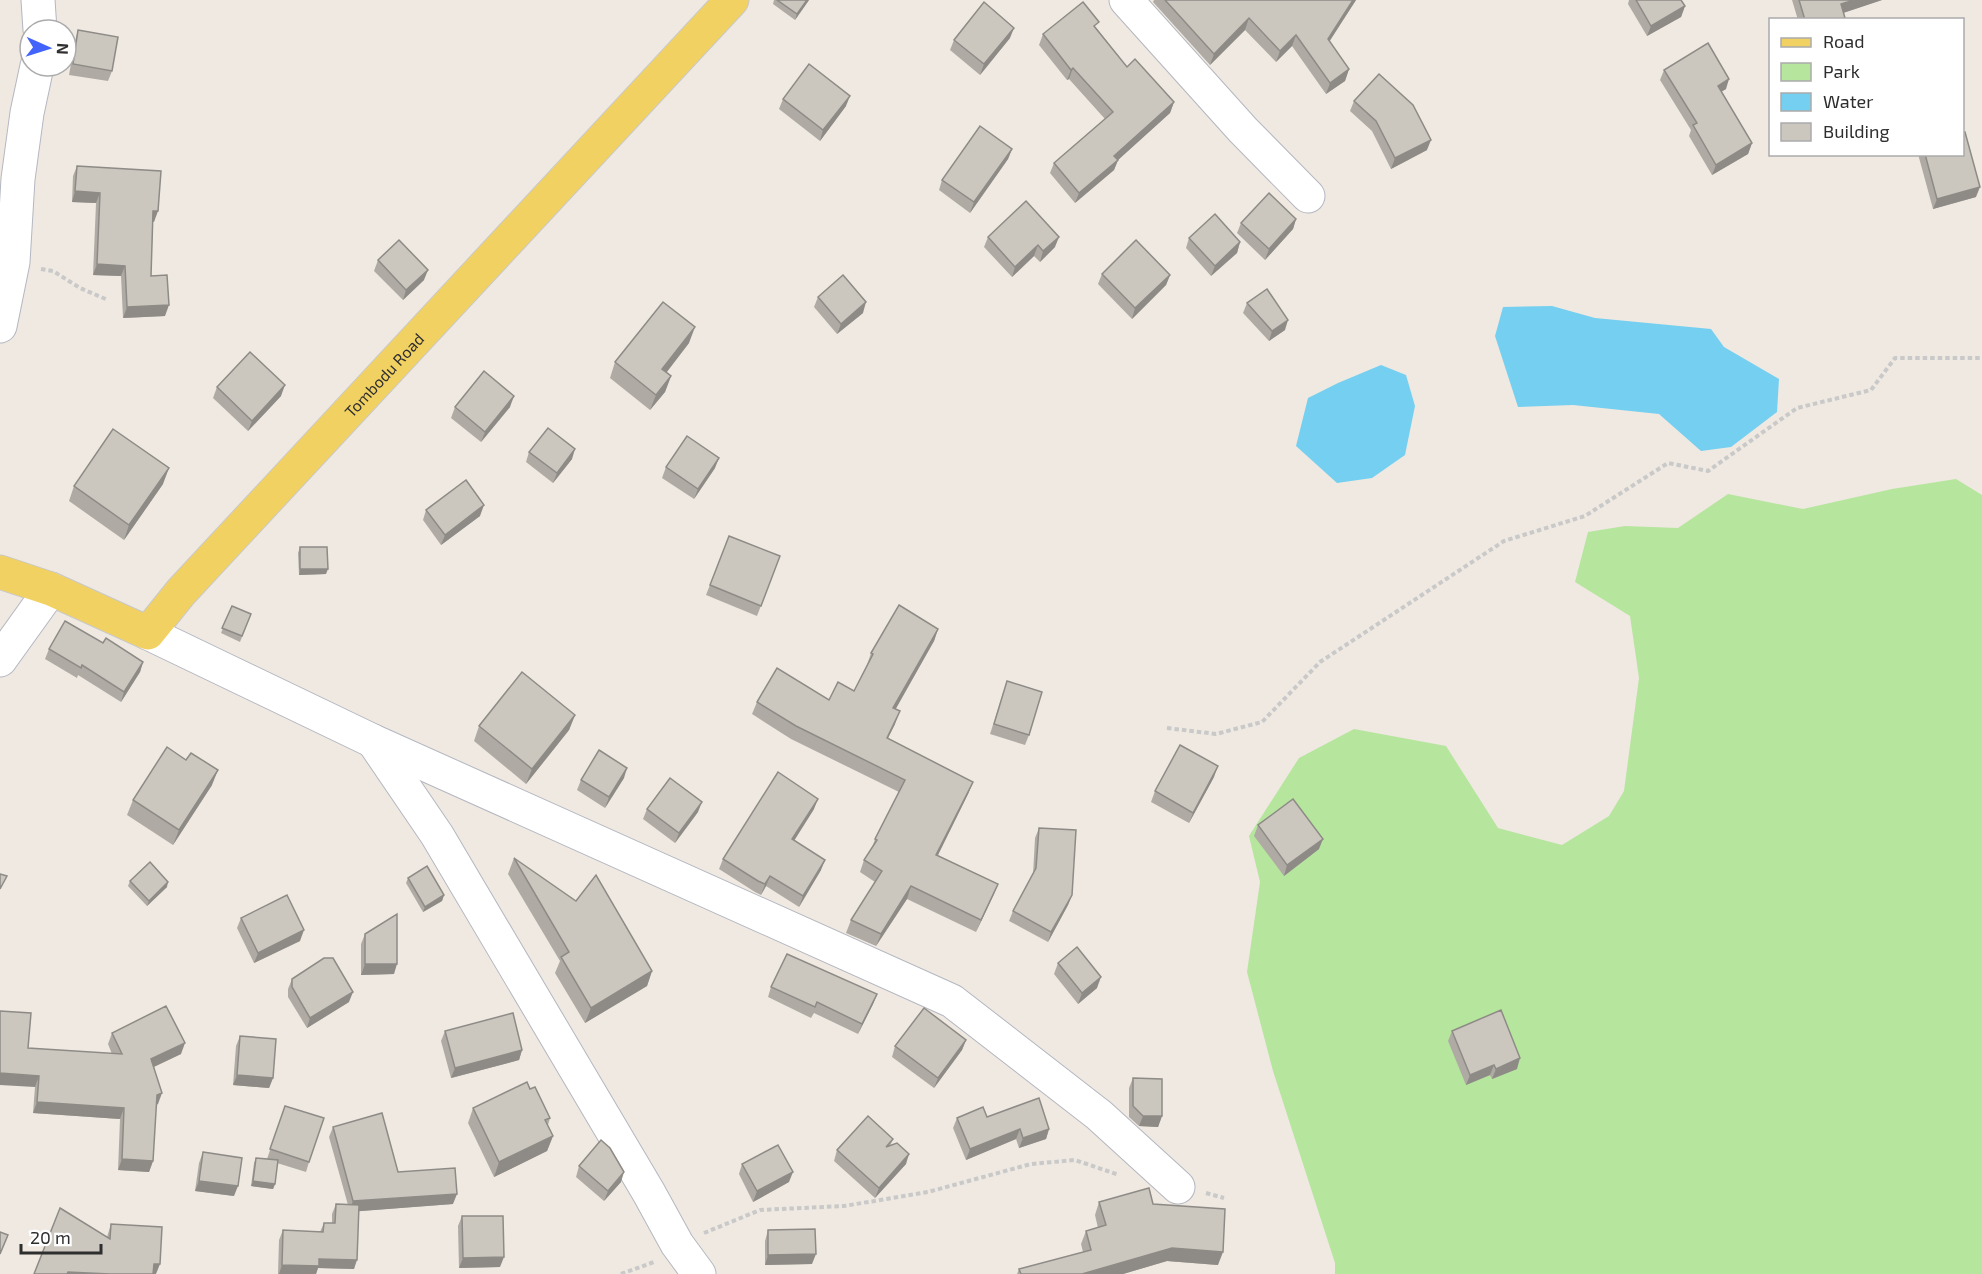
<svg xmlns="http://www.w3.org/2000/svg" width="1982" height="1274" viewBox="0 0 1982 1274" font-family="'Exo 2',sans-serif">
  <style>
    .green { fill: #b6e59e }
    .water { fill: #75cff0 }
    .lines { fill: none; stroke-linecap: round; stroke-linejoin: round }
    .minor-casing { stroke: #b4b7c1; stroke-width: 35 }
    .major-casing { stroke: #c9c9c9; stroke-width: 35 }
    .path { stroke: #c9c9c9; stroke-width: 4; stroke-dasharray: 4.5 3; stroke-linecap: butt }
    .minor { stroke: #fff; stroke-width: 33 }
    .major { stroke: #f2d163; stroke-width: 33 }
    .wall { fill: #afaba4 }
    .shaded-wall { fill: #8e8b86 }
    .building { fill: #cbc7bf; stroke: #8e8b86; stroke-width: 1.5 }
    .labels { text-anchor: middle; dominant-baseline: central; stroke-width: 4.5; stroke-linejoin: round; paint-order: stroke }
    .street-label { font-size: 16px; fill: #2e2e2e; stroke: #fff }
  </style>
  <rect width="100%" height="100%" fill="#efe9e1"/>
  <!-- green -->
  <polygon class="green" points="1956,479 1982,495 1982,1274 1335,1274 1335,1263 1273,1071 1247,972 1260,882 1249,836 1299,758 1354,729 1446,746 1498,828 1562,845 1609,816 1624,791 1639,678 1630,616 1575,582 1588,532 1625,526 1678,528 1728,494 1803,509 1892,489"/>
  <!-- water -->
  <g class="water">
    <polygon points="1552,306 1595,318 1711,329 1724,347 1779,379 1777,412 1731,447 1701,451 1659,414 1573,405 1518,407 1495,336 1503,307"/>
    <polygon points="1381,365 1406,375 1415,406 1405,455 1372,478 1337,483 1296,446 1308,398 1338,383"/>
  </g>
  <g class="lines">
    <!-- minor casing -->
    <g class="minor-casing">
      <g id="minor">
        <polyline points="38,0 40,30"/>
        <polyline points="1126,0 1243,130 1308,196"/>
        <polyline points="0,326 13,262 18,179 27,113 37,66"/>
        <polyline points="148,633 373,741 952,1001 1099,1115 1178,1187"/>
        <polyline points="0,660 51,589"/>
        <polyline points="373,741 437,835 649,1193 677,1244 699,1274"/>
      </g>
    </g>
    <!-- major casing -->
    <g class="major-casing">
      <g id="major">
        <path id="s1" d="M 0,572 L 51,589 L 148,633 L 181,592 L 732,0"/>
      </g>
    </g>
    <!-- path -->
    <g class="path">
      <polyline points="41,269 53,271 80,288 108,300"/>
      <polyline points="1167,728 1216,734 1262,722 1320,662 1504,541 1585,516 1668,463 1708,471 1797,408 1871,390 1895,358 1982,358"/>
      <polyline points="1206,1193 1224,1198"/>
      <polyline points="704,1233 760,1210 844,1206 928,1192 1031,1164 1075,1160 1119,1175"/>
      <polyline points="621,1274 654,1262"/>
    </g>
    <!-- minor -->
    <use href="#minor" class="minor"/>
    <!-- major -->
    <use href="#major" class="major"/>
  </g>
  <!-- wall -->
  <g class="wall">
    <polygon points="774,0 809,0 795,20 773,4"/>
    <polygon points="1154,0 1356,0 1329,41 1349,69 1345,81 1326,94 1292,46 1276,62 1245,30 1210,65 1153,2"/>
    <polygon points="1629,0 1681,0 1685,6 1681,17 1647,36 1628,4"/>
    <polygon points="1792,0 1882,0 1843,13 1845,18 1844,20 1798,20"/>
    <polygon points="1097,29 1127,67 1174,102 1170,113 1118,160 1114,170 1075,203 1050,173 1054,163 1105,119 1069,79 1067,80 1039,45 1043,34"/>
    <polygon points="78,30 112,71 108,81 69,75 75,41"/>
    <polygon points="1010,38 980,75 950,50 954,40"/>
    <polygon points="1664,70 1726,89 1721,92 1752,143 1748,154 1712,175 1689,136 1691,130 1660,80"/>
    <polygon points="783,99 846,106 820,141 779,109"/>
    <polygon points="1354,101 1427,150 1391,169 1372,131 1350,111"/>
    <polygon points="1012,149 1008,159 970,213 939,190 942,180"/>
    <polygon points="1918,154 1962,154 1976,197 1933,209"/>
    <polygon points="77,166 154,222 153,222 151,276 165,316 123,318 121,276 93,275 96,203 72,202 73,176"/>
    <polygon points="1296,219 1293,229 1265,260 1237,233 1241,223"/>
    <polygon points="988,237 1055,247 1040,262 1034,256 1012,277 984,247"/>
    <polygon points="1189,238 1240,242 1237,253 1211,276 1186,248"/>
    <polygon points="378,260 424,280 403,300 374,271"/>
    <polygon points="1102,274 1170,275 1166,285 1132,319 1098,284"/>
    <polygon points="818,297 863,313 837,334 814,307"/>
    <polygon points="1247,303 1285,330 1269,341 1243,313"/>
    <polygon points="689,343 666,372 671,376 665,392 650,410 610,378 615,362"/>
    <polygon points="217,387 281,396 248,431 213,398"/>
    <polygon points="455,407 510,407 481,442 451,418"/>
    <polygon points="529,452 572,459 553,483 526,462"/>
    <polygon points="666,467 715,468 694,499 662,478"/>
    <polygon points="163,484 124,540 69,501 74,486"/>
    <polygon points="426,510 480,516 441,545 423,520"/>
    <polygon points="729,536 780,556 757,616 706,595"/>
    <polygon points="300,547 326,574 299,575 298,553"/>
    <polygon points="232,606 251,614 240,642 221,633"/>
    <polygon points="938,629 934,641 895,709 895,724 888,738 973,782 968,794 938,855 998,884 993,896 976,932 907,899 876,946 846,933 851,920 875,882 860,872 864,860 872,848 875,839 899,792 791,739 752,714 757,702 829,700 854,691 867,665 871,653"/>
    <polygon points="103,643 143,662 140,672 121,702 78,675 77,678 45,659 49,649"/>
    <polygon points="1007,681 1029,735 1025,745 990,734"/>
    <polygon points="575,715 569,730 526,784 474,741 479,726"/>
    <polygon points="186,760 212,785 173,845 127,815 133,800"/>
    <polygon points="1214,777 1189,823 1151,802 1155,791"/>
    <polygon points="624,778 605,808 577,790 581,780"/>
    <polygon points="647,809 698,812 675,843 643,819"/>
    <polygon points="814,809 794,841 821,870 799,907 766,886 761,895 755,892 719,869 723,859"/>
    <polygon points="1258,825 1319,849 1284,876 1254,836"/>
    <polygon points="1039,828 1072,895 1068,905 1048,942 1009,921 1013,911 1033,875 1035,838"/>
    <polygon points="514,858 652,971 647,986 585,1023 555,973 560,961 508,874"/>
    <polygon points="408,878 444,895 442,901 423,912 406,883"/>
    <polygon points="130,881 167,887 147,906 128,886"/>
    <polygon points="241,918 300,941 254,963 237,928"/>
    <polygon points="365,934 394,974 361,975 361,944"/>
    <polygon points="1058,963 1097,988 1078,1004 1054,974"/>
    <polygon points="292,979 349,1002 307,1028 288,997 288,989"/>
    <polygon points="771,987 877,994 873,1004 858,1034 814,1013 811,1018 768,997"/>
    <polygon points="445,1031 522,1050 519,1060 451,1078 441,1041"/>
    <polygon points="1452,1031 1517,1069 1492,1079 1490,1075 1466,1085 1448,1041"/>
    <polygon points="112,1033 181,1054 154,1067 158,1104 156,1105 153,1161 149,1172 118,1170 120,1119 33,1113 35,1087 28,1048 112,1054 108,1044"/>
    <polygon points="240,1036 273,1078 269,1088 233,1085 236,1046"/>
    <polygon points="966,1040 962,1050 934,1088 892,1057 895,1046"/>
    <polygon points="1133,1078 1162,1116 1158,1127 1139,1126 1129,1117 1129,1088"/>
    <polygon points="530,1089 550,1118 548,1125 553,1136 547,1151 494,1177 468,1123 473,1108"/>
    <polygon points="285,1106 309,1162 306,1172 277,1163 275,1184 273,1189 251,1186 254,1163 256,1158 267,1159"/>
    <polygon points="957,1118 1049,1129 1046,1139 1019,1148 1016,1139 966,1160 953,1128"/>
    <polygon points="333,1127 398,1172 453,1204 359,1211 354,1269 318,1268 316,1274 278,1274 279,1240 283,1230 320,1232 324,1223 332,1223 332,1214 336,1204 348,1205 329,1137"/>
    <polygon points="893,1139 890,1146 906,1164 875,1198 834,1161 837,1150"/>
    <polygon points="203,1152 234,1196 195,1191 199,1163"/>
    <polygon points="742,1164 789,1182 753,1202 739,1174"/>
    <polygon points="579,1166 621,1182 604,1201 576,1177"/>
    <polygon points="1099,1202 1153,1204 1218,1265 1167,1261 1123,1274 1017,1274 1019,1269 1083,1252 1081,1244 1086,1231 1098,1228 1095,1215"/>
    <polygon points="462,1216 500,1267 459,1268 458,1226"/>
    <polygon points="111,1224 156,1274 107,1237"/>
    <polygon points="768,1230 812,1264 765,1265 765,1241"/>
  </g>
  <!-- shaded-wall -->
  <g class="shaded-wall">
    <polygon points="807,0 809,0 795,20 797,14"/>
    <polygon points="1353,0 1356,0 1324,50 1328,39"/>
    <polygon points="1854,0 1882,0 1837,15 1841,4"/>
    <polygon points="1685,6 1681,17 1647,36 1651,26"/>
    <polygon points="1249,18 1245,30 1210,65 1214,54"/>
    <polygon points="1014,28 1010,38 980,75 984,64"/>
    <polygon points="1296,35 1292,46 1276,62 1280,51"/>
    <polygon points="1073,68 1069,79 1067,80 1071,70"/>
    <polygon points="1349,69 1345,81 1326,94 1330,83"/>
    <polygon points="1729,79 1726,89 1714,96 1718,86"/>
    <polygon points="850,96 846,106 820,141 823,130"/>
    <polygon points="1174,102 1170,113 1118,160 1114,170 1075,203 1079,193 1114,156"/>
    <polygon points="1431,140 1427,150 1391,169 1395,158"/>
    <polygon points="1752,143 1748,154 1712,175 1716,165"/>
    <polygon points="1012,149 1008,159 970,213 974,202"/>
    <polygon points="1980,187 1976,197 1933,209 1937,199"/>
    <polygon points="75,191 100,193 96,203 72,202"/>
    <polygon points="153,211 158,211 154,222 150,221"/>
    <polygon points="1296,219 1293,229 1265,260 1269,249"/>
    <polygon points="1059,237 1055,247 1040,262 1043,251"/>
    <polygon points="1240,242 1237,253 1211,276 1215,266"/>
    <polygon points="1038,245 1034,256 1012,277 1015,267"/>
    <polygon points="97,264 125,266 121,276 93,275"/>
    <polygon points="428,270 424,280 403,300 406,290"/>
    <polygon points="1170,275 1166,285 1132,319 1135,308"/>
    <polygon points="866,302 863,313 837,334 841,324"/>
    <polygon points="169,305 165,316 123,318 127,307"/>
    <polygon points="1288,320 1285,330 1269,341 1272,331"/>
    <polygon points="695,327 689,343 657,385 662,369"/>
    <polygon points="671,376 665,392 650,410 656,395"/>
    <polygon points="285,385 281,396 248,431 252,421"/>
    <polygon points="514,396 510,407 481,442 485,432"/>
    <polygon points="575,449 572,459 553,483 557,473"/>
    <polygon points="719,458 715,468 694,499 698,489"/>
    <polygon points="169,468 163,484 124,540 129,525"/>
    <polygon points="484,505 480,516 441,545 445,535"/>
    <polygon points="300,569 328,569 326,574 299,575"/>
    <polygon points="938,629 934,641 889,721 893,708"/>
    <polygon points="143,662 140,672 121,702 124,692"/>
    <polygon points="900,711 895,724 882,750 887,738"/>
    <polygon points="575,715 569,730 526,784 532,769"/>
    <polygon points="1218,766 1214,777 1189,823 1193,813"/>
    <polygon points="627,768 624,778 605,808 609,797"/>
    <polygon points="218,770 212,785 173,845 179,830"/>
    <polygon points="973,782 968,794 932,867 936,855"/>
    <polygon points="818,799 814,809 788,850 792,839"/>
    <polygon points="702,802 698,812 675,843 679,833"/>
    <polygon points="1323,839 1319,849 1284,876 1287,865"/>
    <polygon points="825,860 821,870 799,907 803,896"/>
    <polygon points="770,876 766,886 761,895 765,884"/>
    <polygon points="168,882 167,887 147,906 149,901"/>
    <polygon points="998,884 993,896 976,932 981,920"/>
    <polygon points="911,886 907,899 876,946 881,934"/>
    <polygon points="444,895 442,901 423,912 425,907"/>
    <polygon points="1072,895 1068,905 1048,942 1051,932"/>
    <polygon points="304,930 300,941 254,963 258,953"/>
    <polygon points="365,964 397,964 394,974 361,975"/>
    <polygon points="652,971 647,986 585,1023 591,1008"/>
    <polygon points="1101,977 1097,988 1078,1004 1082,993"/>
    <polygon points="353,992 349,1002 307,1028 310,1018"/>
    <polygon points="877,994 873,1004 858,1034 862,1024"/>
    <polygon points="966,1040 962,1050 934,1088 938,1078"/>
    <polygon points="185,1043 181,1054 147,1070 151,1059"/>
    <polygon points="522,1050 519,1060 451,1078 455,1068"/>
    <polygon points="1520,1058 1517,1069 1492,1079 1496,1069"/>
    <polygon points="1494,1065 1490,1075 1466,1085 1470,1075"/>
    <polygon points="0,1073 39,1076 35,1087 0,1085"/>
    <polygon points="237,1075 273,1078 269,1088 233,1085"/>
    <polygon points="162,1093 158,1104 153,1106 157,1095"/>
    <polygon points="37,1102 124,1108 120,1119 33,1113"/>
    <polygon points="1143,1116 1162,1116 1158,1127 1139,1126"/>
    <polygon points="1020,1129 1016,1139 966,1160 970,1149"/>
    <polygon points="1049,1129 1046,1139 1019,1148 1023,1138"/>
    <polygon points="553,1136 547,1151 494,1177 499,1162"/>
    <polygon points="909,1154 906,1164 875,1198 879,1188"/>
    <polygon points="122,1159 153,1161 149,1172 118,1170"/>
    <polygon points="624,1172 621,1182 604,1201 608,1191"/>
    <polygon points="793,1172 789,1182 753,1202 757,1191"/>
    <polygon points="199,1181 238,1186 234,1196 195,1191"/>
    <polygon points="253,1181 275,1184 273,1189 251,1186"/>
    <polygon points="457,1194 453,1204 349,1212 353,1201"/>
    <polygon points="1172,1248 1223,1252 1218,1265 1167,1261 1123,1274 1082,1274"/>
    <polygon points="816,1254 812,1264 765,1265 768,1255"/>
    <polygon points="504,1257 500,1267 459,1268 463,1258"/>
    <polygon points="319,1259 357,1260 354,1269 318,1268 316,1274 279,1274 282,1265"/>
    <polygon points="154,1264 160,1264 156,1274 150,1274"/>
    <polygon points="68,1272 110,1274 67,1274"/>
  </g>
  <!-- building -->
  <g class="building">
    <polygon points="777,0 807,0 797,14"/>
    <polygon points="1165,0 1353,0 1328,39 1349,69 1330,83 1296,35 1280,51 1249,18 1214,54"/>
    <polygon points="1636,0 1681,0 1685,6 1651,26"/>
    <polygon points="1799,0 1854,0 1841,4 1845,18 1839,20 1805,20"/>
    <polygon points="984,2 1014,28 984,64 954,40"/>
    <polygon points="1083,2 1099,22 1094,26 1127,67 1135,59 1174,102 1114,156 1118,160 1079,193 1054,163 1113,112 1073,68 1071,70 1043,34"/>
    <polygon points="78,30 118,37 112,71 73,64"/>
    <polygon points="1708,43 1729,79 1718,86 1752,143 1716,165 1693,125 1697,123 1664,70"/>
    <polygon points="809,64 850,96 823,130 783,99"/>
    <polygon points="1379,74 1413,105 1431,140 1395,158 1376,121 1354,101"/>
    <polygon points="980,126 1012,149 974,202 942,180"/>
    <polygon points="1962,132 1965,132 1980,187 1937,199 1925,154 1962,154"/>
    <polygon points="77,166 161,171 158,211 153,211 151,276 167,275 169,305 127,307 125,266 97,264 100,193 75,191"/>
    <polygon points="1269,193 1296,219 1269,249 1241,223"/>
    <polygon points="1026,201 1059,237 1043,251 1038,245 1015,267 988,237"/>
    <polygon points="1215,214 1240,242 1215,266 1189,238"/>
    <polygon points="399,240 428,270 406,290 378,260"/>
    <polygon points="1136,240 1170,275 1135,308 1102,274"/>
    <polygon points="843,275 866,302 841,324 818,297"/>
    <polygon points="1267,289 1288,320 1272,331 1247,303"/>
    <polygon points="663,302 695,327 662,369 671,376 656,395 615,362"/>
    <polygon points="250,352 285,385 252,421 217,387"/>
    <polygon points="484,371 514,396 485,432 455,407"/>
    <polygon points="548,428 575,449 557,473 529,452"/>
    <polygon points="113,429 169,468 129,525 74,486"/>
    <polygon points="687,436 719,458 698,489 666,467"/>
    <polygon points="466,480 484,505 445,535 426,510"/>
    <polygon points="729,536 780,556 761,606 710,585"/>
    <polygon points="300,547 327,547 328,569 300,569"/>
    <polygon points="899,605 938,629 893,708 900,711 887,738 973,782 936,855 998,884 981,920 911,886 881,934 851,920 882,871 864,860 877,840 875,839 905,780 796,726 757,702 777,668 829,700 838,682 854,691 873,654 871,653"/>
    <polygon points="232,606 251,614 242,636 222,628"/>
    <polygon points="65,621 103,643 106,638 143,662 124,692 82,665 81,668 49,649"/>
    <polygon points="522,672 575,715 532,769 479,726"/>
    <polygon points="1007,681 1042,692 1029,735 994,724"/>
    <polygon points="1180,745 1218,766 1193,813 1155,791"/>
    <polygon points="167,747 186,760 191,753 218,770 179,830 133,800"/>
    <polygon points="599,750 627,768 609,797 581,780"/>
    <polygon points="778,772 818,799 792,839 825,860 803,896 770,876 765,884 758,881 723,859"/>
    <polygon points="670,778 702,802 679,833 647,809"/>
    <polygon points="1293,799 1323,839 1287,865 1258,825"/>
    <polygon points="1039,828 1076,830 1072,895 1051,932 1013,911 1036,868"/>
    <polygon points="514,858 576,901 596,875 652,971 591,1008 561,957 569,952"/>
    <polygon points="150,862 168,882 149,901 130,881"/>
    <polygon points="427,866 444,895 425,907 408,878"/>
    <polygon points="0,874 7,876 0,889"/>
    <polygon points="287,895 304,930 258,953 241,918"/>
    <polygon points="397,914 397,964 365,964 365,934"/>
    <polygon points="1077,947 1101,977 1082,993 1058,963"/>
    <polygon points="787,954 877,994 862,1024 817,1002 815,1007 771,987"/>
    <polygon points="324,958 333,958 353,992 310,1018 292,987 292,979"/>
    <polygon points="166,1006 185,1043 151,1059 162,1093 157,1095 153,1161 122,1159 124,1108 37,1102 39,1076 0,1073 0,1011 31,1013 28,1048 122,1054 112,1033"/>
    <polygon points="924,1008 966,1040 938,1078 895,1046"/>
    <polygon points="1501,1010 1520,1058 1496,1069 1494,1065 1470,1075 1452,1031"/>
    <polygon points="513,1013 522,1050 455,1068 445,1031"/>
    <polygon points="240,1036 276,1039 273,1078 237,1075"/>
    <polygon points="1133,1078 1162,1079 1162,1116 1143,1116 1133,1106"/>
    <polygon points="527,1082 530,1089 535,1087 550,1118 545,1120 553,1136 499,1162 473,1108"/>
    <polygon points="1039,1098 1049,1129 1023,1138 1020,1129 970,1149 957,1118 983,1107 987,1117"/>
    <polygon points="285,1106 324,1118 309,1162 270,1149"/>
    <polygon points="382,1113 398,1172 455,1168 457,1194 353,1201 333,1127"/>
    <polygon points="868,1116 893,1139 886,1147 897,1143 909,1154 879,1188 837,1150"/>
    <polygon points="601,1140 610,1148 624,1172 608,1191 579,1166"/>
    <polygon points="778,1145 793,1172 757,1191 742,1164"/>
    <polygon points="203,1152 242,1158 238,1186 199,1181"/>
    <polygon points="256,1158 278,1160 275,1184 253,1181"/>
    <polygon points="1149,1188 1153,1204 1225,1209 1223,1252 1172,1248 1082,1274 1021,1274 1019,1269 1091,1250 1086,1231 1106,1225 1099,1202"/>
    <polygon points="336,1204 359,1205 357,1260 319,1259 319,1266 282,1265 283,1230 323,1232 324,1223 335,1223"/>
    <polygon points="60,1208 110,1239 111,1224 162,1227 160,1264 154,1264 153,1274 110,1274 68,1272 67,1274 34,1274"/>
    <polygon points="462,1216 503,1216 504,1257 463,1258"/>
    <polygon points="815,1229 816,1254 768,1255 768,1230"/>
    <polygon points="0,1232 8,1235 0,1254"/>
  </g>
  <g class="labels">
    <!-- street labels -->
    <g class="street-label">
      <text stroke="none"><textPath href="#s1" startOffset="510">Tombodu Road</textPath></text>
    </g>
  </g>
  <!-- legend -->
  <rect x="1769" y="18" width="195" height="138" fill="#ffffff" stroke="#ababab" stroke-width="1.5"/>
  <rect x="1781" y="38" width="30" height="9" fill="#f2d163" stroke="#ababab" stroke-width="1.5"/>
  <text x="1823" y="48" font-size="18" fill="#2e2e2e">Road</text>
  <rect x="1781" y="63" width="30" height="18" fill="#b6e59e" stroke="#ababab" stroke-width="1.5"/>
  <text x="1823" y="78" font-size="18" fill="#2e2e2e">Park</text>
  <rect x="1781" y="93" width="30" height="18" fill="#75cff0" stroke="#ababab" stroke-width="1.5"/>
  <text x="1823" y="108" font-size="18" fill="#2e2e2e">Water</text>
  <rect x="1781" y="123" width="30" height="18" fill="#cbc7bf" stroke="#ababab" stroke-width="1.5"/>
  <text x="1823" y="138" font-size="18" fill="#2e2e2e">Building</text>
  <!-- north arrow -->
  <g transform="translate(48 48) rotate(93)"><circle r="28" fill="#ffffff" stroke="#ababab" stroke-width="1.5"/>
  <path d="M0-4.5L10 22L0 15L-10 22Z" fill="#4264fb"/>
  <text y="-9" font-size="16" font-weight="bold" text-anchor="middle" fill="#2e2e2e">N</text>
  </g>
  <!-- scale -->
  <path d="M21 1244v9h80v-9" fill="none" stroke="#2e2e2e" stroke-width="3"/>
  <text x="30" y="1244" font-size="18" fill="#2e2e2e" stroke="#ffffff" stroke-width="4.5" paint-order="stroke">20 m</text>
</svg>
